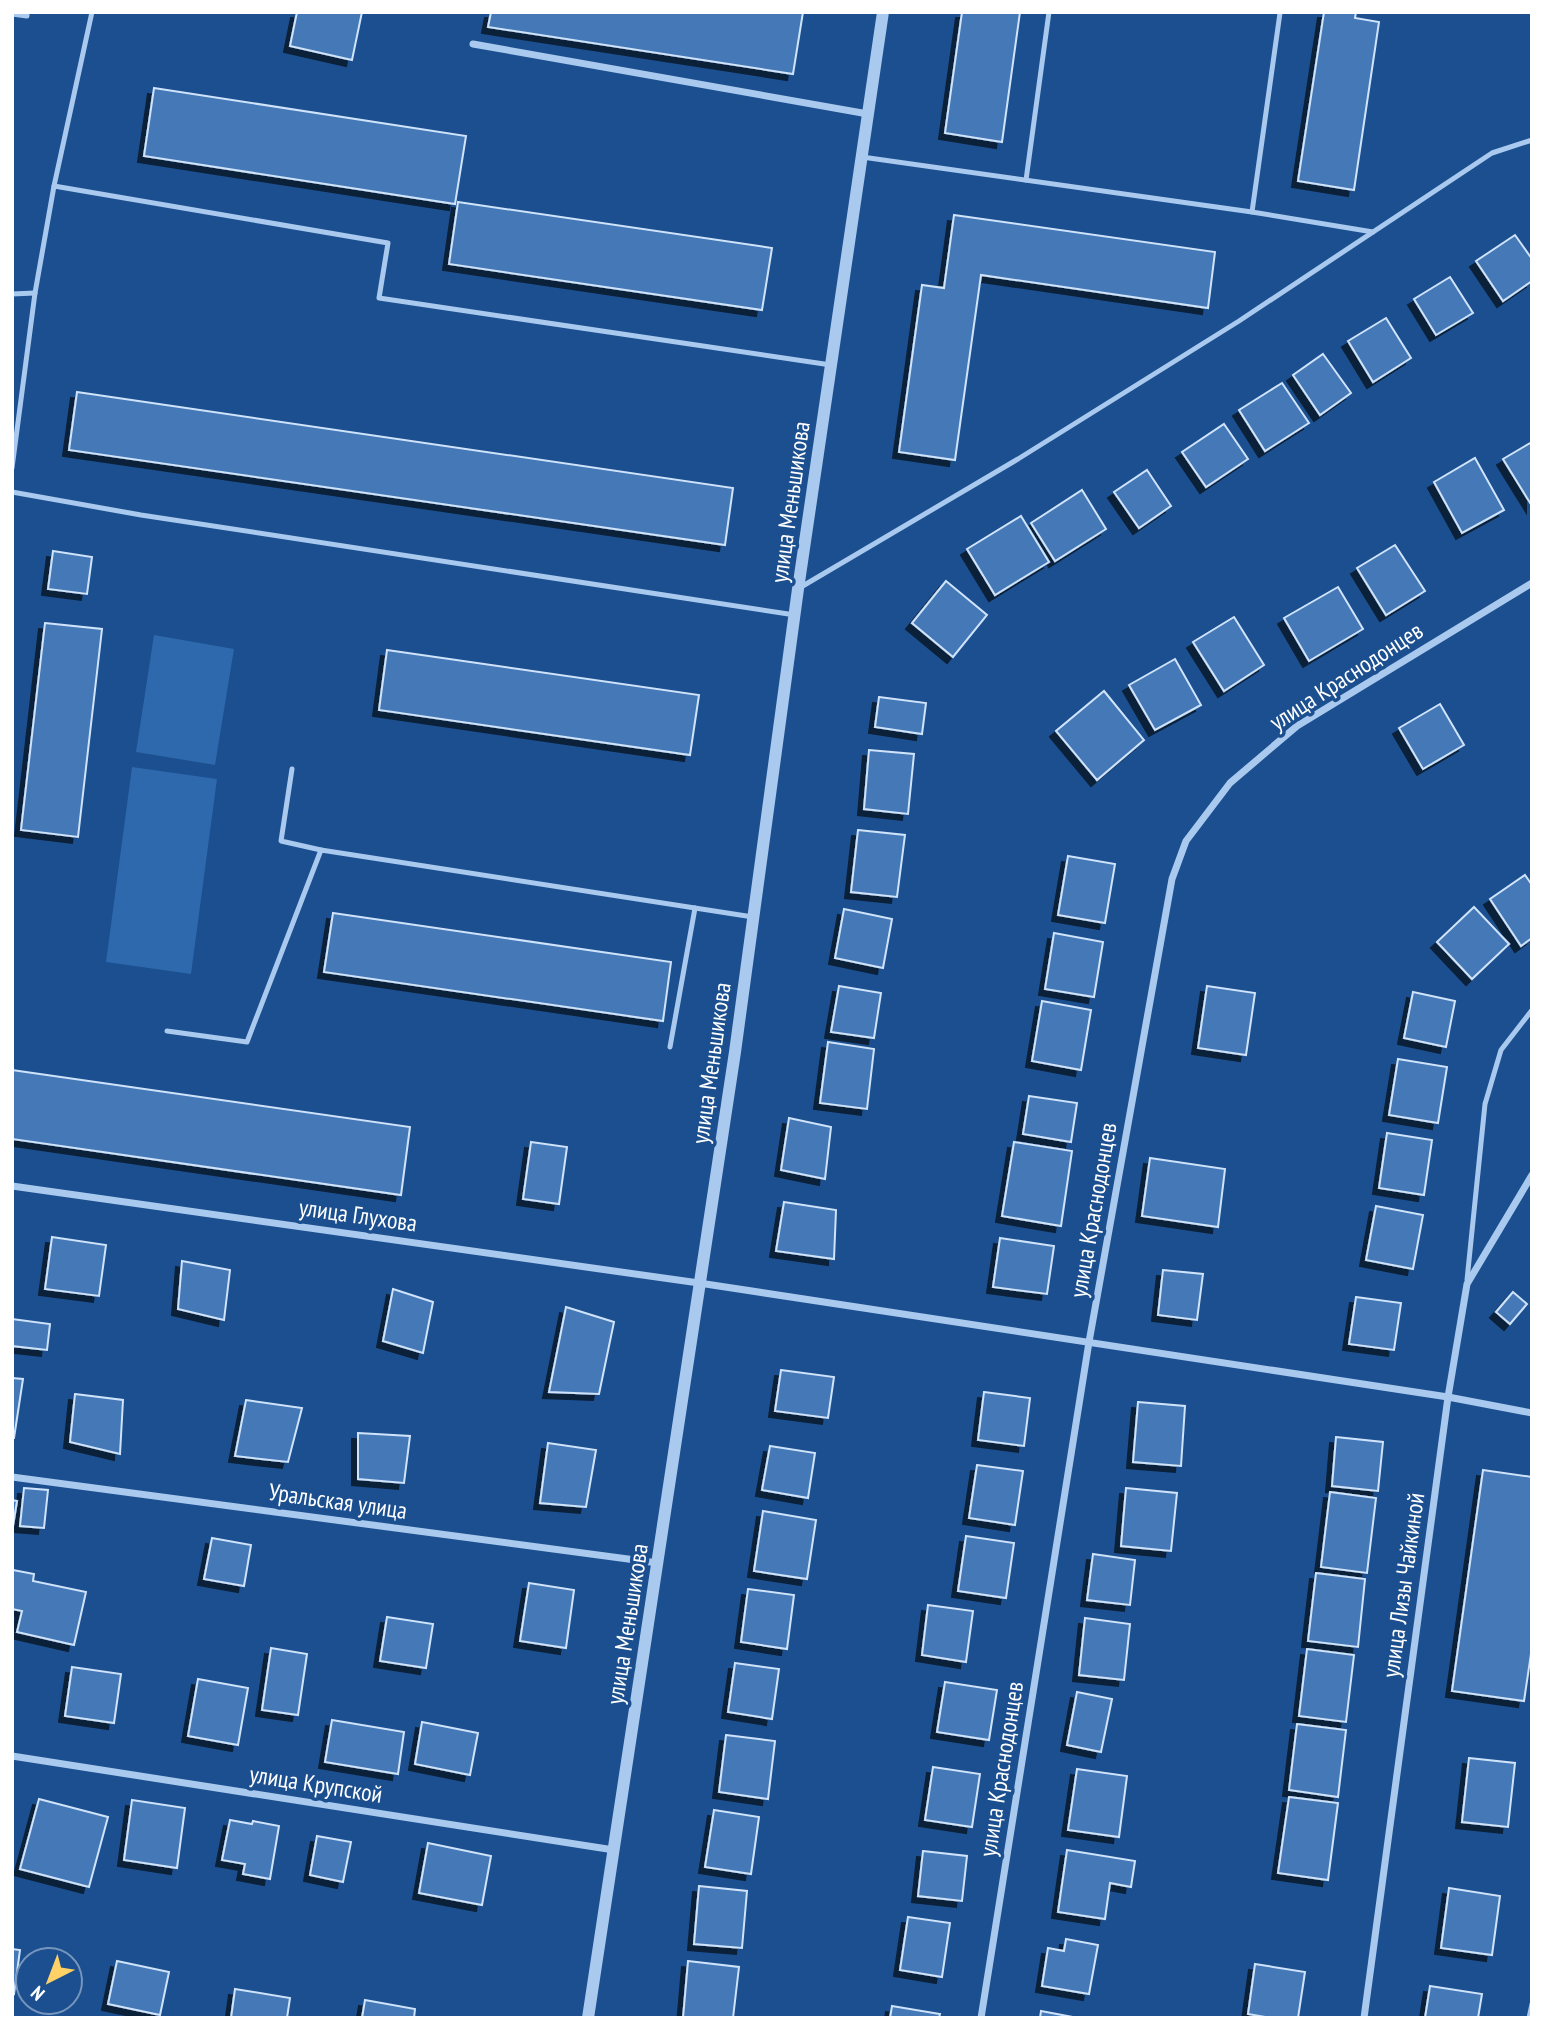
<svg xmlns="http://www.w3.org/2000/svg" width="1544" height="2030" viewBox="0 0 1544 2030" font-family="'PT Sans Narrow',sans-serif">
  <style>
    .green { fill: #2e69ad }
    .building { fill: #4478b7; stroke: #cfe3fa; stroke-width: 2; filter: url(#shadow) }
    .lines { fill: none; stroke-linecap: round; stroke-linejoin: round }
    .service { stroke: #a9c9ee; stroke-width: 5 }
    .minor { stroke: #a9c9ee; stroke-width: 7 }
    .tertiary { stroke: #a9c9ee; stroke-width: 12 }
    .labels { text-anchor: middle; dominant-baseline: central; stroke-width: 7; stroke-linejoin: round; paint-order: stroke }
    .street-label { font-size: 24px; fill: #fff; stroke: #1b4f8f }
  </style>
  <defs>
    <filter id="shadow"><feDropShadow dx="-6" dy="6" stdDeviation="0" flood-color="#0009"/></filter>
  </defs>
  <rect width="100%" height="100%" fill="#1b4f8f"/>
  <!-- green -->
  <g class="green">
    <polygon points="154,635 234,649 215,765 136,752"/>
    <polygon points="132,767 217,779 191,974 106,962"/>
  </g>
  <!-- building -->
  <g class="building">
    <polygon points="297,12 362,12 352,60 290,46"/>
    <polygon points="491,12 803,12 793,74 488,27"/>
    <polygon points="962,12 1020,12 1002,142 945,133"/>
    <polygon points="1324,12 1356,12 1355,18 1379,22 1354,190 1298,181"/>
    <polygon points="154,88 466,136 455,204 144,156"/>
    <polygon points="458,202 772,248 762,310 449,264"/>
    <polygon points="954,215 1215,252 1208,308 981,275 955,460 899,452 922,285 944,288"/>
    <polygon points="1515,235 1532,259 1532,281 1503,301 1476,261"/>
    <polygon points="1450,277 1473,313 1436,335 1414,299"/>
    <polygon points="1386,318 1411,358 1373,382 1348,341"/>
    <polygon points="1323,354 1351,393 1320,415 1293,375"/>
    <polygon points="1282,383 1309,423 1265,451 1239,410"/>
    <polygon points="77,392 733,488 725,545 69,450"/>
    <polygon points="1224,424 1248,459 1206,487 1182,452"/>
    <polygon points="1532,442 1532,506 1503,459"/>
    <polygon points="1475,458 1504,510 1462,533 1434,482"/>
    <polygon points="1147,470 1171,506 1139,528 1114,492"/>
    <polygon points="1082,490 1106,529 1055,561 1031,523"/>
    <polygon points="1021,516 1049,562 995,595 967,549"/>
    <polygon points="1395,545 1425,591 1386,615 1357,568"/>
    <polygon points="53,551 92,557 87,594 48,589"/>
    <polygon points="946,581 987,615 953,657 912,623"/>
    <polygon points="1338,587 1363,629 1309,661 1284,618"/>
    <polygon points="1234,617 1264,665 1224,691 1193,642"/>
    <polygon points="45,623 102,629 78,837 21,830"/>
    <polygon points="387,650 699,695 690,755 379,710"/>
    <polygon points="1175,659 1201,705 1155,730 1129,685"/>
    <polygon points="1104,691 1144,740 1097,780 1056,731"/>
    <polygon points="879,697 926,703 922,734 875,727"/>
    <polygon points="1440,704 1464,745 1423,769 1399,728"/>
    <polygon points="869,750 914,754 908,814 864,809"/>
    <polygon points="858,830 905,835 897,897 851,892"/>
    <polygon points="1068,856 1115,864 1105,923 1058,915"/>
    <polygon points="1525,875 1532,885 1532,938 1521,946 1490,899"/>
    <polygon points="1474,907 1509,944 1472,979 1437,942"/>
    <polygon points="844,909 892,919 883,968 835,958"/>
    <polygon points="333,913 671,962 663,1021 324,972"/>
    <polygon points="1054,933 1103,942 1094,997 1045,989"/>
    <polygon points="839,986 881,993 874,1038 831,1032"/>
    <polygon points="1207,986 1255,993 1246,1055 1198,1048"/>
    <polygon points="1413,992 1455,1001 1446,1047 1404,1038"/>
    <polygon points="1042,1001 1091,1010 1081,1070 1032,1061"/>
    <polygon points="828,1042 874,1049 867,1109 820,1103"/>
    <polygon points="1398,1059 1447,1067 1438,1123 1389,1115"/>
    <polygon points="12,1070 410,1127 401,1195 12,1139"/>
    <polygon points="1029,1096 1077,1103 1071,1142 1023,1134"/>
    <polygon points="789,1118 831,1127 825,1179 781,1170"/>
    <polygon points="1387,1133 1432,1140 1424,1195 1379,1188"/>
    <polygon points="531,1142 567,1147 559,1204 523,1199"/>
    <polygon points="1014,1142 1072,1151 1061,1226 1002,1216"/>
    <polygon points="1150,1158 1225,1169 1218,1227 1142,1216"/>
    <polygon points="784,1202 836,1210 834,1259 776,1251"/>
    <polygon points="1376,1206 1423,1215 1413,1269 1366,1260"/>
    <polygon points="52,1237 106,1245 99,1296 45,1289"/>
    <polygon points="1000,1238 1054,1246 1047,1294 993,1287"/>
    <polygon points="182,1261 230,1270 224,1320 178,1309"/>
    <polygon points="1163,1270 1203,1274 1197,1320 1158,1315"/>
    <polygon points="393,1289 433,1302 423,1353 383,1341"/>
    <polygon points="1513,1292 1527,1304 1510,1324 1496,1312"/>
    <polygon points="1356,1297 1401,1303 1394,1350 1349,1344"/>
    <polygon points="566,1307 614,1322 599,1394 549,1392"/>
    <polygon points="12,1319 50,1324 47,1350 12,1346"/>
    <polygon points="781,1370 834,1377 828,1418 775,1411"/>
    <polygon points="12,1378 23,1379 14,1438 12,1438"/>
    <polygon points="984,1392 1030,1398 1024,1446 978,1440"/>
    <polygon points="75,1394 123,1400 120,1454 70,1442"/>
    <polygon points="246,1400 302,1408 288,1462 235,1456"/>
    <polygon points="1138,1402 1185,1406 1181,1466 1133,1462"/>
    <polygon points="358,1433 410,1436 404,1483 358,1479"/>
    <polygon points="1336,1437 1383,1442 1378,1491 1332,1486"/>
    <polygon points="548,1443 596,1450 586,1507 540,1503"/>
    <polygon points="770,1446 815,1453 808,1498 762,1490"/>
    <polygon points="977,1465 1023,1471 1015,1525 969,1518"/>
    <polygon points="1483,1470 1532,1477 1532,1647 1524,1701 1452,1691"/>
    <polygon points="24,1488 48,1490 44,1528 20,1526"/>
    <polygon points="1126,1488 1177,1493 1171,1551 1121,1546"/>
    <polygon points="1330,1492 1376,1498 1367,1573 1321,1567"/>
    <polygon points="12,1500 17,1501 12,1532"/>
    <polygon points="763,1511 816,1520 807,1579 754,1571"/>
    <polygon points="966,1536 1014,1543 1006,1598 958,1591"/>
    <polygon points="212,1538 251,1545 244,1586 204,1579"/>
    <polygon points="1093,1554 1135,1560 1130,1605 1087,1600"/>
    <polygon points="13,1570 34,1574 33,1581 86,1592 74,1645 17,1632 22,1611 12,1609"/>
    <polygon points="1316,1573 1365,1579 1358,1647 1308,1641"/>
    <polygon points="529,1583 574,1590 566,1648 520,1641"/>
    <polygon points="748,1589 794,1595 787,1649 741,1642"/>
    <polygon points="928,1605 973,1611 966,1662 922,1655"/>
    <polygon points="387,1617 433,1624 426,1668 380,1661"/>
    <polygon points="1085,1618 1130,1624 1124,1680 1079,1675"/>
    <polygon points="271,1648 307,1654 298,1715 262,1710"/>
    <polygon points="1307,1649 1354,1655 1346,1722 1299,1716"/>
    <polygon points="735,1663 779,1669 772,1719 728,1712"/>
    <polygon points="72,1667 121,1674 114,1723 65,1716"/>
    <polygon points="198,1679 248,1688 238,1745 188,1736"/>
    <polygon points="945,1682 997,1690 989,1740 937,1732"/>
    <polygon points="1077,1692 1112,1699 1101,1752 1067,1745"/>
    <polygon points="332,1720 404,1732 398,1774 325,1762"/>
    <polygon points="422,1722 478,1733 470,1775 415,1764"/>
    <polygon points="1297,1724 1346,1730 1338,1797 1289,1790"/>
    <polygon points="726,1735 775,1741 768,1799 719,1792"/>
    <polygon points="1469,1758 1515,1763 1508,1827 1462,1822"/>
    <polygon points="933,1767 980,1774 972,1827 925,1820"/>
    <polygon points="1077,1769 1127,1776 1119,1837 1068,1830"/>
    <polygon points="1289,1797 1338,1803 1328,1880 1278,1873"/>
    <polygon points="39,1799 108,1817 89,1887 20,1869"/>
    <polygon points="132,1800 185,1808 177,1868 124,1860"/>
    <polygon points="714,1810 759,1817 751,1874 705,1867"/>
    <polygon points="230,1820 252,1824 253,1821 279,1826 270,1879 243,1874 245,1864 222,1860"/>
    <polygon points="317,1836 351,1842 343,1882 310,1875"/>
    <polygon points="428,1843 491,1856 482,1905 419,1893"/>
    <polygon points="1067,1850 1135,1861 1131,1887 1110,1883 1105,1919 1058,1912"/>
    <polygon points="923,1851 967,1856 962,1901 918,1896"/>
    <polygon points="699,1886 747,1891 742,1948 694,1944"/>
    <polygon points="1449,1888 1500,1896 1492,1955 1441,1948"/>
    <polygon points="908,1917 950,1923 942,1977 900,1970"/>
    <polygon points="1066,1939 1098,1945 1089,1994 1042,1986 1048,1948 1064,1951"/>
    <polygon points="12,1949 20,1950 14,1994 12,1993"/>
    <polygon points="117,1961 169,1972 160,2015 108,2004"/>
    <polygon points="688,1961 739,1967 733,2018 683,2018"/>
    <polygon points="1255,1964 1305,1972 1298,2018 1271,2018 1248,2014"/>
    <polygon points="1430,1986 1482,1994 1478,2018 1425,2018"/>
    <polygon points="235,1989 290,1998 287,2018 231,2018"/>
    <polygon points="365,2000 415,2009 414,2018 362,2018"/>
    <polygon points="892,2006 940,2014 939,2018 890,2018"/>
    <polygon points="1041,2011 1078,2018 1040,2018"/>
  </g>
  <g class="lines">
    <!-- service -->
    <g class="service">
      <polyline points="12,14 27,16 27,12"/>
      <polyline points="862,157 1252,212 1280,13 1278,12"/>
      <polyline points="1026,180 1049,12"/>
      <polyline points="54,186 388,243 379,298 831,365"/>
      <polyline points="1252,212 1373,232"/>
      <polyline points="12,294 35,293"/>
      <polyline points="12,468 35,293 54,186 92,12"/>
      <polyline points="12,492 141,515 795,615"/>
      <polyline points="801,587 1018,459 1239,321 1492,153 1532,140"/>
      <polyline points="292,769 281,841 321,850"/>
      <polyline points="167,1031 247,1042 321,850 753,917"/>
      <polyline points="670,1047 695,908"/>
      <polyline points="1467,1280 1485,1104 1501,1050 1532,1010"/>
      <polyline points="1529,2018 1532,2004"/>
    </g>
    <!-- minor -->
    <g class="minor">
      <polyline points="473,44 868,114"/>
      <polyline points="12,1186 699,1283 1448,1397 1532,1413"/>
      <polyline points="12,1477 658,1563"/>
      <polyline points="12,1756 614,1850"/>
      <polyline points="981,2018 1089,1342 1172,879 1186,841 1230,783 1297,726 1532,583"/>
      <polyline points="1364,2018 1448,1397 1467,1284 1532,1175"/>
    </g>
    <!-- tertiary -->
    <polyline class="tertiary" points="588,2018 735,1052 798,589 883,12"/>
  </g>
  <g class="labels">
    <!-- street labels -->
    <g class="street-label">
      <text transform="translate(790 502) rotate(-82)">улица Меньшикова</text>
      <text transform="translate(1346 676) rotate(-33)">улица Краснодонцев</text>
      <text transform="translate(711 1063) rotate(-82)">улица Меньшикова</text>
      <text transform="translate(1093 1210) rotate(-80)">улица Краснодонцев</text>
      <text transform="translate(358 1215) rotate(8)">улица Глухова</text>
      <text transform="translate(338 1501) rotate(8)">Уральская улица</text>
      <text transform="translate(1403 1585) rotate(-82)">улица Лизы Чайкиной</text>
      <text transform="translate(627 1624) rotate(-81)">улица Меньшикова</text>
      <text transform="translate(1001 1769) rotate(-81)">улица Краснодонцев</text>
      <text transform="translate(316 1784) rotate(9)">улица Крупской</text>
    </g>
  </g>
  <!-- border -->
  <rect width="1544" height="2030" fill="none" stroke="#ffffff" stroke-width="28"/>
  <!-- north arrow -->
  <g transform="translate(49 1981) rotate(222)"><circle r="33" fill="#1b4f8f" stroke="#7695bc" stroke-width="2"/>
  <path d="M0-5L12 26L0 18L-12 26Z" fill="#ffd166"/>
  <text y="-10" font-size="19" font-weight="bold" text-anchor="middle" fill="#ffffff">N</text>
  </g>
</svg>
